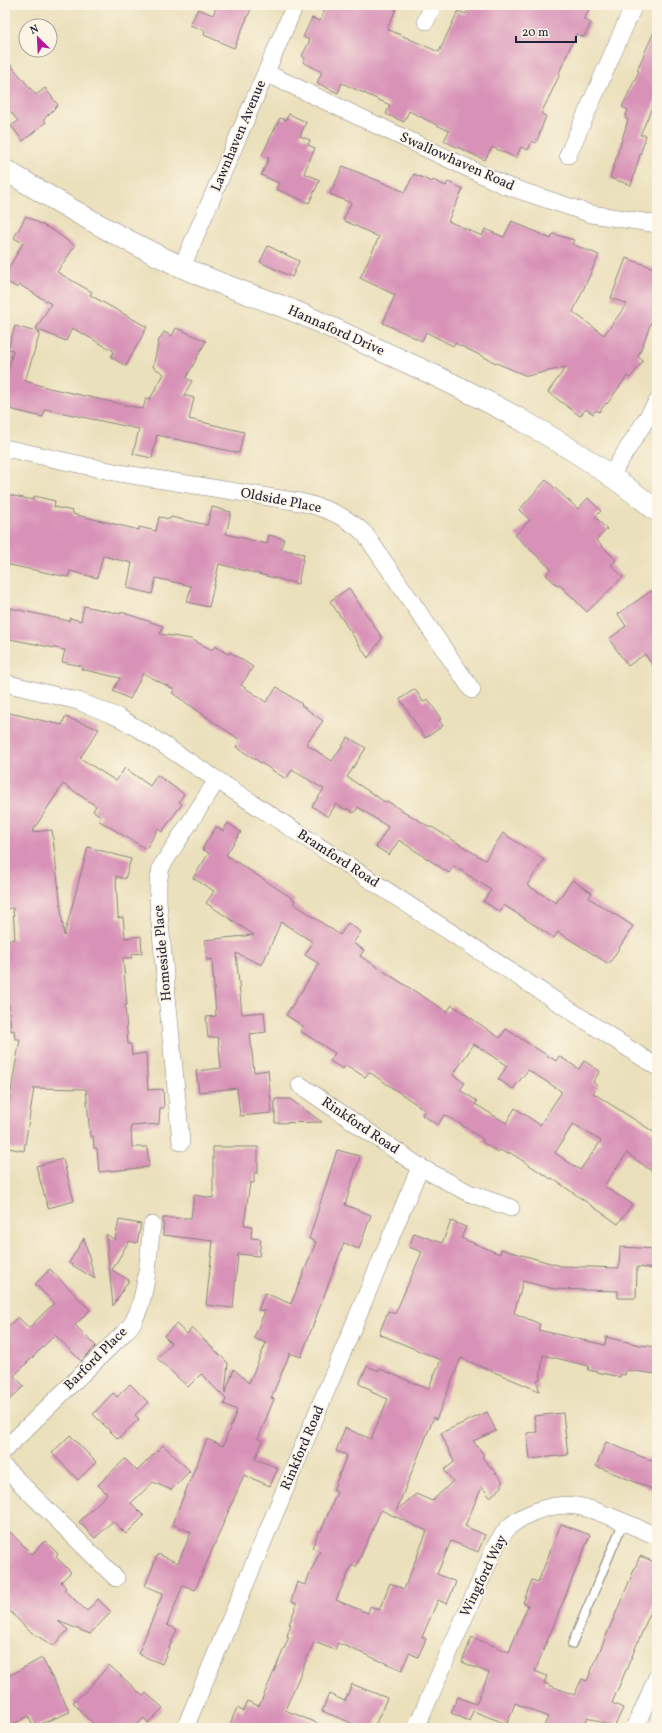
<svg xmlns="http://www.w3.org/2000/svg" width="662" height="1733" viewBox="0 0 662 1733" font-family="Vollkorn,serif">
  <style>
    .building { fill: #d892b7; fill-rule: evenodd }
    .lines { fill: none; stroke-linecap: round; stroke-linejoin: round }
    .service-casing { stroke: #86817c; stroke-width: 10 }
    .minor-casing { stroke: #86817c; stroke-width: 18 }
    .tertiary-casing { stroke: #86817c; stroke-width: 22 }
    .service { stroke: #fff; stroke-width: 8 }
    .minor { stroke: #fff; stroke-width: 17 }
    .tertiary { stroke: #fff; stroke-width: 21 }
    .labels { text-anchor: middle; dominant-baseline: central; stroke-width: 3.5; stroke-linejoin: round; paint-order: stroke }
    .street-label { font-size: 14px; fill: #22223b; stroke: #fcf5e5 }
  </style>
  <rect width="100%" height="100%" fill="#fcf5e5"/>
  <filter id="ink" filterUnits="userSpaceOnUse"><feTurbulence type="fractalNoise" baseFrequency=".025" numOctaves="2"/><feDisplacementMap in="SourceGraphic" scale="8" xChannelSelector="R" yChannelSelector="G"/><feConvolveMatrix kernelMatrix="1 2 1 2 8 2 1 2 1" color-interpolation-filters="sRGB"/></filter>
  <filter id="wash" filterUnits="userSpaceOnUse"><feTurbulence type="fractalNoise" baseFrequency=".012" numOctaves="4" result="noise"/><feDisplacementMap in="SourceGraphic" scale="16" xChannelSelector="R" yChannelSelector="G"/><feGaussianBlur stdDeviation="0.9" result="paint"/><feColorMatrix in="noise" values="0 0 0 0 0 0 0 0 0 0 0 0 0 0 0 0 0 1.4 0 .05"/><feComposite in="paint" operator="in"/></filter>
  <g filter="url(#wash)">
    <rect width="100%" height="100%" fill="#ebe0bc"/>
    <g id="blocks">
      <!-- building -->
      <g class="building">
        <polygon points="217,5 242,5 251,9 234,48 204,35 205,31 190,25 198,9 213,15"/>
        <polygon points="327,5 398,5 387,29 439,52 458,11 466,14 470,5 591,5 584,19 591,23 584,37 576,34 559,73 560,74 541,114 546,116 536,143 532,141 528,150 521,147 516,158 492,147 485,160 444,141 449,131 409,111 404,122 386,114 390,105 342,83 338,93 317,83 322,72 303,62 305,58 302,56 310,40 303,37 312,18 320,21"/>
        <polygon points="657,25 657,97 640,135 646,135 631,185 610,178 628,120 625,118 628,110 622,107 639,71 637,70"/>
        <polygon points="5,58 36,95 45,88 58,105 44,119 46,122 23,141 11,126 18,121 5,105"/>
        <polygon points="289,114 306,122 300,136 310,140 308,145 315,148 304,173 320,180 309,203 276,189 279,183 261,175 269,158 262,155 280,118 286,120"/>
        <polygon points="343,166 405,192 414,174 432,182 433,180 446,186 448,182 463,189 448,221 482,236 485,229 504,237 512,221 551,239 553,234 574,240 572,244 599,255 573,312 604,335 627,304 611,298 626,258 657,269 657,307 638,357 643,361 630,378 627,376 607,404 606,403 599,412 596,410 593,414 586,409 580,416 548,392 566,367 527,376 494,362 455,343 453,346 426,332 422,341 383,323 395,295 360,278 379,237 343,220 351,203 330,194"/>
        <polygon points="26,216 54,231 75,246 57,272 92,292 90,295 147,327 126,366 111,357 114,351 72,328 66,341 36,329 51,304 20,285 18,288 5,281 5,275 23,243 14,238"/>
        <polygon points="268,246 299,261 292,277 260,262"/>
        <polygon points="15,326 40,333 25,381 49,388 143,409 146,398 150,399 164,374 153,367 159,340 164,332 172,336 176,328 206,341 186,378 192,381 184,395 194,398 189,419 244,432 239,453 157,435 152,458 133,454 139,429 45,409 43,417 5,408 5,386 13,350 8,349"/>
        <polygon points="546,480 578,509 588,498 601,511 595,517 607,529 596,540 616,560 611,565 623,577 587,612 560,585 558,586 546,575 551,569 515,535 530,520 519,510"/>
        <polygon points="5,494 33,500 34,496 55,501 54,507 73,511 73,514 139,530 139,527 156,531 159,517 170,519 171,517 207,525 212,507 231,512 226,534 267,544 269,535 284,539 281,549 304,554 298,584 219,564 209,607 187,602 191,586 156,578 152,594 127,588 132,563 103,556 97,578 70,571 68,577 5,564"/>
        <polygon points="349,588 382,638 368,658 330,601"/>
        <polygon points="651,591 657,600 657,672 645,654 628,666 609,639 626,626 618,614"/>
        <polygon points="84,606 121,614 121,612 163,626 160,634 191,639 212,650 215,646 228,654 230,652 253,667 241,685 266,702 277,687 302,704 301,705 323,721 306,744 332,761 348,737 366,748 347,777 385,802 387,801 431,828 432,827 485,860 503,833 544,860 527,885 556,903 572,880 592,893 589,898 633,926 609,964 558,932 554,938 504,905 500,912 483,901 491,890 454,866 449,873 399,840 389,855 376,847 388,827 358,807 354,813 347,808 346,810 336,804 328,817 312,806 324,789 292,770 286,779 236,747 240,740 172,693 175,690 143,673 130,699 113,691 120,678 81,669 82,666 62,662 65,650 5,638 10,608 69,621 70,618 81,621"/>
        <polygon points="415,689 423,702 428,699 441,719 439,720 443,726 425,738 400,699"/>
        <polygon points="5,712 62,725 65,717 99,729 80,758 116,781 125,768 150,786 157,775 184,794 179,802 182,804 162,832 158,829 146,849 98,820 101,816 93,811 96,806 63,784 32,832 52,830 64,936 88,847 131,859 125,879 116,876 118,918 123,917 125,938 141,936 142,953 132,954 132,958 123,958 127,1005 125,1005 128,1044 131,1044 132,1055 146,1053 148,1090 163,1089 164,1108 160,1108 159,1124 131,1126 132,1147 147,1147 149,1167 99,1172 97,1148 94,1148 93,1136 90,1136 86,1089 34,1088 24,1151 8,1148 9,1143 5,1142 5,1125 20,1039 15,1039 14,1030 11,1031 9,1004 5,1004 5,940 15,939 13,908 5,909 5,871 8,871 5,843"/>
        <path d="M 228,823 L 241,832 L 226,855 L 295,900 L 293,903 L 340,935 L 348,923 L 361,932 L 353,943 L 364,950 L 360,956 L 447,1012 L 452,1005 L 500,1038 L 506,1029 L 556,1061 L 559,1056 L 579,1069 L 584,1061 L 600,1071 L 593,1082 L 598,1086 L 593,1093 L 657,1134 L 657,1175 L 627,1153 L 604,1186 L 632,1204 L 618,1224 L 552,1178 L 551,1179 L 509,1152 L 508,1154 L 500,1150 L 498,1152 L 482,1142 L 483,1139 L 454,1120 L 444,1115 L 438,1125 L 422,1115 L 425,1110 L 369,1072 L 365,1077 L 346,1065 L 343,1069 L 330,1061 L 335,1053 L 300,1031 L 303,1026 L 286,1015 L 319,964 L 305,955 L 313,942 L 281,922 L 262,965 L 236,953 L 242,1014 L 264,1012 L 266,1032 L 250,1034 L 254,1072 L 268,1070 L 272,1113 L 240,1116 L 237,1088 L 199,1092 L 196,1071 L 221,1068 L 218,1037 L 208,1038 L 206,1017 L 216,1016 L 212,959 L 207,960 L 205,940 L 254,935 L 206,903 L 214,891 L 193,878 L 209,853 L 202,849 L 216,827 L 223,831 ZM 474,1044 L 507,1066 L 498,1079 L 513,1089 L 528,1070 L 561,1091 L 561,1093 L 540,1125 L 515,1108 L 506,1123 L 475,1104 L 477,1101 L 460,1090 L 465,1083 L 453,1075 ZM 573,1124 L 601,1141 L 580,1170 L 555,1153 Z"/>
        <polygon points="275,1099 290,1099 322,1122 275,1123"/>
        <polygon points="213,1147 258,1147 258,1173 254,1173 254,1183 250,1183 244,1225 252,1226 251,1238 261,1239 259,1256 238,1254 233,1308 206,1305 213,1241 163,1235 163,1218 191,1218 194,1195 213,1198"/>
        <polygon points="337,1150 360,1156 345,1205 371,1215 359,1249 344,1243 301,1357 290,1353 271,1398 274,1399 258,1439 263,1441 255,1459 278,1468 270,1486 244,1475 195,1590 183,1585 167,1625 177,1629 162,1664 138,1654 163,1593 145,1586 158,1554 178,1563 191,1532 172,1524 207,1439 223,1446 237,1410 224,1404 226,1399 201,1374 188,1387 157,1358 171,1343 164,1336 176,1324 187,1334 192,1328 228,1363 225,1393 234,1369 249,1383 266,1343 254,1338 265,1311 258,1310 265,1293 291,1304 316,1242 309,1239"/>
        <polygon points="63,1159 74,1201 48,1208 36,1166"/>
        <polygon points="119,1220 141,1224 137,1243 129,1241 112,1270 129,1280 113,1306 106,1234 115,1240"/>
        <path d="M 451,1221 L 466,1227 L 461,1238 L 500,1254 L 501,1249 L 561,1266 L 619,1268 L 620,1247 L 657,1249 L 657,1269 L 637,1267 L 636,1298 L 618,1298 L 618,1291 L 554,1289 L 523,1281 L 514,1313 L 540,1324 L 538,1330 L 605,1345 L 606,1337 L 640,1345 L 657,1347 L 657,1374 L 626,1370 L 625,1375 L 621,1374 L 620,1377 L 588,1370 L 589,1366 L 543,1355 L 540,1379 L 537,1380 L 539,1391 L 461,1358 L 436,1420 L 434,1417 L 396,1511 L 416,1494 L 432,1501 L 453,1481 L 444,1470 L 454,1462 L 441,1433 L 487,1412 L 496,1431 L 473,1441 L 484,1455 L 482,1457 L 502,1480 L 502,1487 L 490,1497 L 482,1487 L 465,1526 L 485,1535 L 478,1552 L 451,1541 L 437,1574 L 456,1582 L 447,1604 L 438,1600 L 422,1637 L 426,1639 L 418,1657 L 409,1653 L 402,1670 L 338,1643 L 335,1650 L 314,1642 L 285,1710 L 329,1728 L 228,1728 L 237,1708 L 243,1711 L 247,1701 L 259,1706 L 289,1637 L 287,1636 L 291,1624 L 289,1624 L 297,1604 L 291,1601 L 297,1582 L 305,1585 L 320,1551 L 312,1548 L 319,1531 L 321,1531 L 337,1492 L 333,1490 L 347,1455 L 336,1451 L 345,1428 L 371,1439 L 388,1399 L 371,1392 L 372,1390 L 359,1384 L 367,1366 L 379,1371 L 380,1369 L 428,1389 L 441,1360 L 379,1334 L 388,1311 L 395,1314 L 422,1252 L 409,1247 L 414,1233 L 442,1243 ZM 381,1510 L 427,1531 L 404,1589 L 390,1583 L 379,1610 L 370,1606 L 368,1613 L 336,1600 L 352,1565 L 356,1567 Z"/>
        <polygon points="84,1238 95,1279 69,1263"/>
        <polygon points="50,1269 90,1310 75,1325 96,1346 81,1361 55,1335 14,1376 24,1386 5,1404 5,1329 18,1317 29,1328 54,1303 35,1284"/>
        <polygon points="130,1384 148,1402 135,1415 139,1419 118,1439 93,1414 113,1393 117,1397"/>
        <polygon points="563,1413 568,1455 530,1459 527,1433 537,1432 534,1416"/>
        <polygon points="70,1435 96,1462 78,1480 52,1453"/>
        <polygon points="606,1442 657,1463 657,1491 596,1466"/>
        <polygon points="163,1445 190,1471 171,1490 153,1482 131,1503 144,1516 126,1534 113,1521 95,1538 79,1522 107,1494 98,1485 125,1459 137,1471"/>
        <polygon points="561,1524 590,1535 535,1671 547,1676 544,1683 574,1695 582,1679 587,1681 640,1556 657,1563 657,1597 612,1703 623,1708 614,1728 588,1717 583,1728 543,1728 548,1717 515,1703 507,1724 473,1711 469,1721 451,1713 458,1697 476,1704 489,1673 462,1662 472,1637 509,1652 528,1605 523,1603 532,1580 538,1582"/>
        <polygon points="5,1527 32,1554 45,1541 58,1554 56,1557 71,1572 61,1582 66,1588 64,1590 87,1611 98,1599 111,1612 90,1634 58,1621 68,1630 53,1646 28,1630 5,1606"/>
        <polygon points="42,1658 70,1712 33,1727 29,1716 5,1728 5,1678"/>
        <polygon points="109,1665 143,1696 146,1693 163,1708 148,1723 144,1718 134,1728 98,1728 85,1716 73,1702 89,1688"/>
        <polygon points="352,1684 387,1698 374,1728 364,1728 322,1711 329,1694 345,1701"/>
      </g>
    </g>
  </g>
  <g filter="url(#ink)">
    <use href="#blocks" fill-opacity="0" stroke="#86817c" stroke-width="1"/>
    <g class="lines">
      <!-- service casing -->
      <g class="service-casing">
        <polyline id="service" points="572,1644 623,1523"/>
      </g>
      <!-- minor casing -->
      <g class="minor-casing">
        <g id="minor">
          <polyline points="426,21 433,5"/>
          <polyline points="266,73 504,185 591,214 657,224"/>
          <polyline points="568,155 634,5"/>
          <polyline points="182,267 295,5"/>
          <path d="M 5,448 L 119,473 L 300,502 C 326,508 346,516 365,534 L 472,690"/>
          <polyline points="611,475 657,402"/>
          <polyline points="5,683 78,701 118,717 142,731 657,1067"/>
          <polyline points="300,1085 420,1167 469,1193 511,1208"/>
          <polyline points="181,1142 158,902 158,883 161,867 217,780"/>
          <path d="M 5,1449 L 124,1333 C 128,1329 132,1325 134,1320 C 148,1294 148,1254 152,1225"/>
          <polyline points="5,1468 116,1578"/>
          <polyline points="185,1728 420,1167"/>
          <path d="M 416,1728 L 496,1545 C 499,1540 503,1533 508,1528 C 526,1511 558,1501 582,1507 C 606,1513 634,1527 657,1536"/>
          <polyline points="635,1728 657,1677"/>
        </g>
      </g>
      <!-- tertiary casing -->
      <g class="tertiary-casing">
        <path id="tertiary" d="M 5,170 C 63,205 119,238 180,266 C 217,284 257,296 294,311 C 325,324 355,339 386,353 C 482,396 575,444 657,511"/>
      </g>
      <!-- service -->
      <use href="#service" class="service"/>
      <!-- minor -->
      <use href="#minor" class="minor"/>
      <!-- tertiary -->
      <use href="#tertiary" class="tertiary"/>
    </g>
  </g>
  <g class="labels">
    <!-- street labels -->
    <g class="street-label">
      <text transform="translate(239 136) rotate(-67)">Lawnhaven Avenue</text>
      <text transform="translate(457 162) rotate(24)">Swallowhaven Road</text>
      <text transform="translate(336 331) rotate(24)">Hannaford Drive</text>
      <text transform="translate(281 501) rotate(11)">Oldside Place</text>
      <text transform="translate(338 859) rotate(33)">Bramford Road</text>
      <text transform="translate(163 953) rotate(-95)">Homeside Place</text>
      <text transform="translate(360 1126) rotate(34)">Rinkford Road</text>
      <text transform="translate(96 1359) rotate(-45)">Barford Place</text>
      <text transform="translate(303 1448) rotate(-67)">Rinkford Road</text>
      <text transform="translate(484 1576) rotate(-64)">Wingford Way</text>
    </g>
  </g>
  <!-- margin -->
  <rect width="662" height="1733" fill="none" stroke="#fcf5e5" stroke-width="20"/>
  <!-- north arrow -->
  <g transform="translate(38 38) rotate(336)"><circle r="19" fill="#fcf5e5" stroke="#a5a1a1"/>
  <path d="M0-3L7 15L0 10L-7 15Z" fill="#b5179e"/>
  <text y="-6" font-size="11" font-weight="bold" text-anchor="middle" fill="#22223b">N</text>
  </g>
  <!-- scale -->
  <path d="M516 36v6h60v-6" fill="none" stroke="#22223b" stroke-width="2"/>
  <text x="522" y="36" font-size="12" fill="#22223b" stroke="#fcf5e5" stroke-width="3" paint-order="stroke">20 m</text>
</svg>
